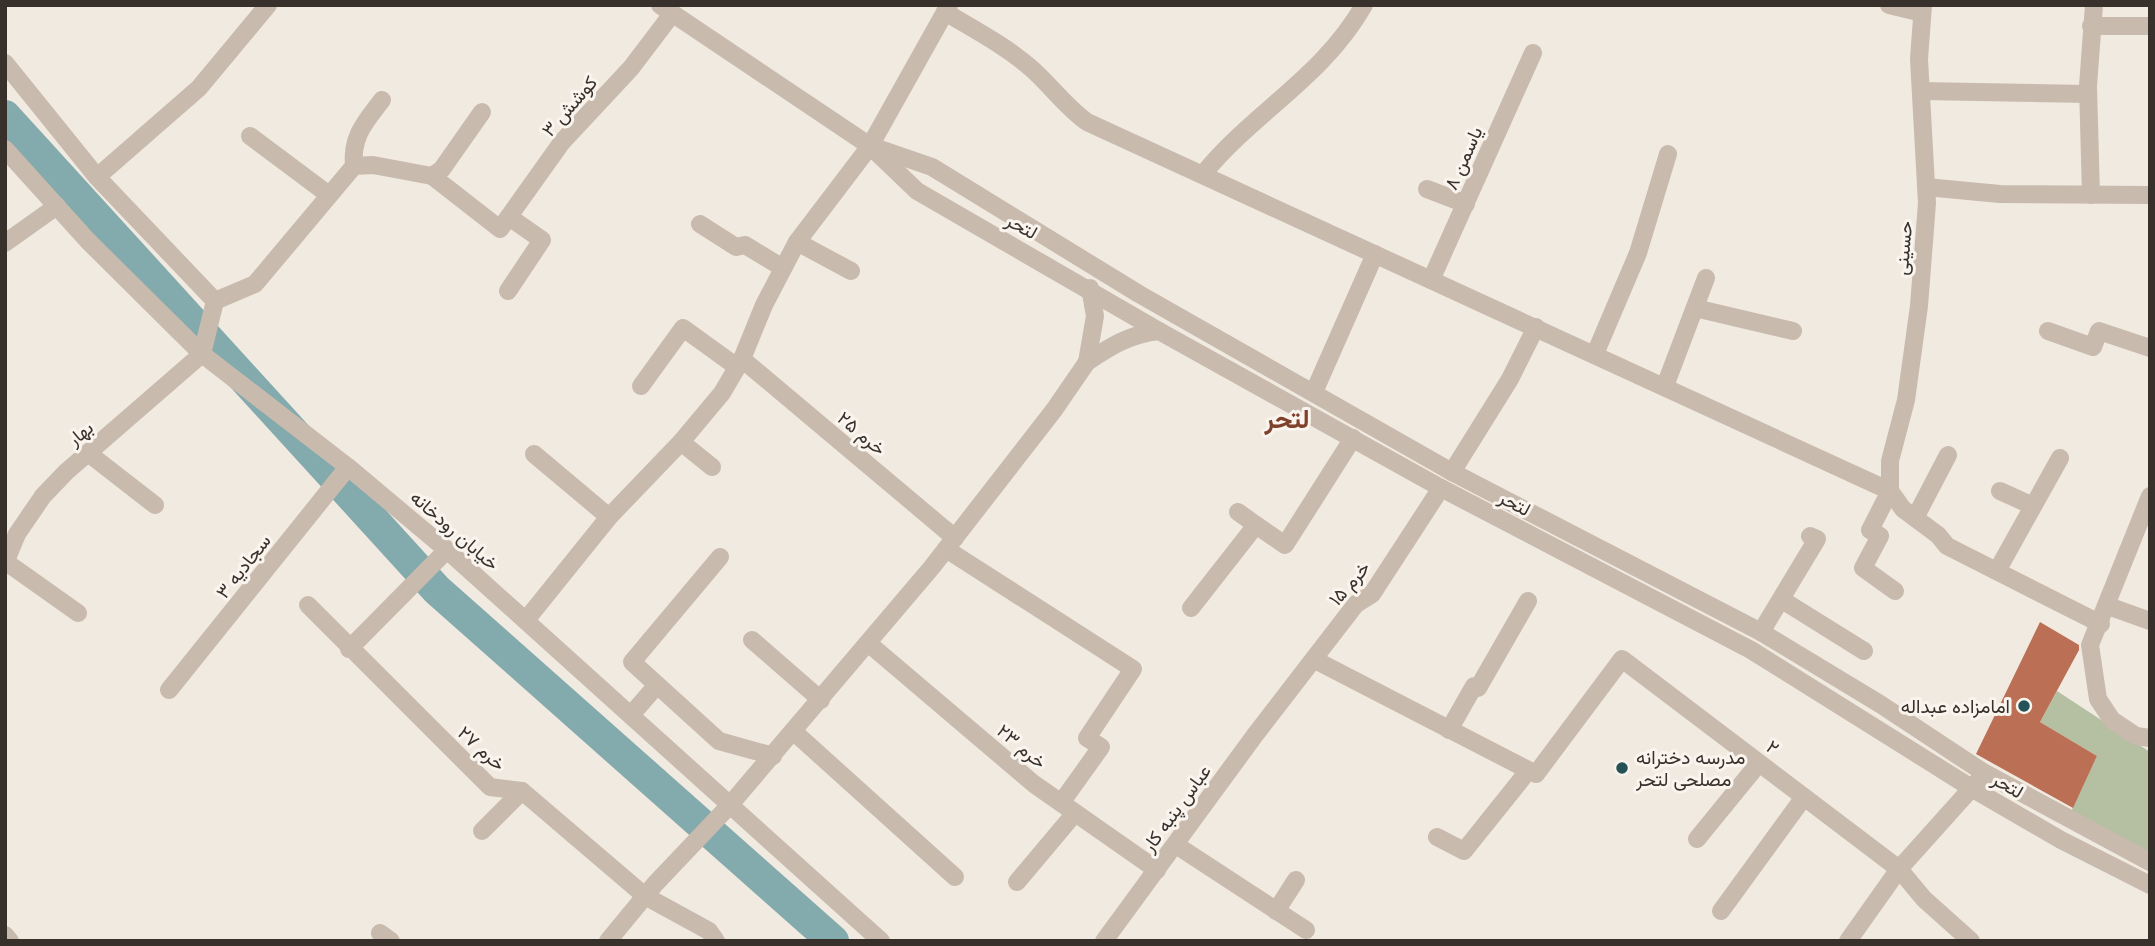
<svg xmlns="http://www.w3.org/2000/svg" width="2155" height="946" viewBox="0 0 2155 946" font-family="'Open Sans',Vazirmatn,sans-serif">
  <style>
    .green { fill: #b5bfa2 }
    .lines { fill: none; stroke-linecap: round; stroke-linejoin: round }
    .river { stroke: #83aaac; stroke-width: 32 }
    .building { fill: #bb7056 }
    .minor { stroke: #c9baae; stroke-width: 18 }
    .poi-dot { fill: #255256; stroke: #f9f4ed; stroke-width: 2.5 }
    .labels { text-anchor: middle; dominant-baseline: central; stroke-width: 6; stroke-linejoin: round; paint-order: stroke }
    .street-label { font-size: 19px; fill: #38302b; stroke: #f9f4ed }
    .poi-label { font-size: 19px; fill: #38302b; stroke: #f9f4ed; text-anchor: end }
    .district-label { font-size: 26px; font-weight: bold; fill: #7f412c; stroke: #f9f4ed }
  </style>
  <rect width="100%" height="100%" fill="#f1eae1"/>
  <!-- green -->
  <polygon class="green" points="2057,691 2150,752 2150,857 2068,818 2097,756 2040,722"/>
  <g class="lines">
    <!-- river -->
    <polyline class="river" points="5,116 437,590 833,941"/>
  </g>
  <!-- building -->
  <polygon class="building" points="2040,622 2079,645 2079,650 2040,722 2097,756 2073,808 1976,754"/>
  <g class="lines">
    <!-- minor -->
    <g class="minor">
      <polyline points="660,5 870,146 917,191 1159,331 1441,488 1751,650 1973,789 2061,840 2150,885"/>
      <polyline points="1889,5 1922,13"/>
      <path d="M 945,12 C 975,30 1006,46 1032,69 C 1052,87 1066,107 1087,122 L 1890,491 L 1903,509 L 1938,535 L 1947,546 L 2101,624"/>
      <polyline points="2091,26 2150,26"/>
      <polyline points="5,63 97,177 215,301 202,354 66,472 43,496 17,534 5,563"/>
      <polyline points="1921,91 2088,94"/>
      <polyline points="250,136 329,195"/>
      <polyline points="877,148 932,167 1139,294 1452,472 1761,632 1880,704 1983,772 2150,862"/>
      <polyline points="5,149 88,241 202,354 348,467 447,550 881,941"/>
      <path d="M 354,166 C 351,137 365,122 382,100"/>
      <path d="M 1204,173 C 1255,111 1323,77 1364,5"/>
      <polyline points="432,176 442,169 482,112"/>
      <polyline points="97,177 199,88 268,5"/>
      <polyline points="1926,187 2000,194 2150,195"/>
      <polyline points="1427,189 1466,204"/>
      <polyline points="2091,195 2088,86 2094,5"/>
      <polyline points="700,224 736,247 745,245 783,268"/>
      <polyline points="797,242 851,271"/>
      <polyline points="5,243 57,206"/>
      <polyline points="1431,280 1533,53"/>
      <polyline points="508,291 542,240 509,217"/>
      <polyline points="215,301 255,284 354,166 373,165 432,176 500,229 562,142 631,68 672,14"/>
      <polyline points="1695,308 1793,331"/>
      <polyline points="2048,331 2093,347 2099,331 2150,348"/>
      <polyline points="1595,354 1638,253 1668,154"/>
      <polyline points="742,359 955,538"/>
      <path d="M 1087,362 C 1111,346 1130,334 1159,331"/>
      <polyline points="641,386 683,328 737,367"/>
      <polyline points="1665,386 1706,278"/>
      <polyline points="1314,392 1375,254"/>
      <polyline points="681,442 712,467"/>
      <polyline points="88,453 155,505"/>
      <polyline points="534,454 609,517"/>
      <polyline points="1452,472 1510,379 1536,327"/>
      <polyline points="2000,491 2033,506"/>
      <polyline points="2150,496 2090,645 2098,699 2112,720 2136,736 2150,738"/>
      <polyline points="1238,512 1256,525"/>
      <polyline points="1915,518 1948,455"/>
      <polyline points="946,549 1133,669 1087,738 1101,747 1061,803"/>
      <polyline points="720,557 632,662 719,741 773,756"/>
      <polyline points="6,562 78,613"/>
      <polyline points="1997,571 2060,458"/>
      <polyline points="1895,591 1863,568 1880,536 1870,530 1890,491 1890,461 1906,400 1919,306 1927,203 1919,59 1923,5"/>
      <polyline points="1782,600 1864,651"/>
      <polyline points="308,605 490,787 522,791 645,896 709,931 716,941"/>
      <polyline points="2108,606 2150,621"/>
      <polyline points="1191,608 1256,525 1285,545 1353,438"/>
      <polyline points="526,620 609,517 681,442 722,393 742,359 764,305 797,242 870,146 949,5"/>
      <polyline points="1761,632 1817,539 1810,536"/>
      <polyline points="752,640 821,700"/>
      <polyline points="868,643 1034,784 1157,870"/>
      <polyline points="349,649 447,550"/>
      <polyline points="1315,660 1536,774 1622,659 1899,869 1924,899 1971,941"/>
      <polyline points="169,690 348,467"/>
      <polyline points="631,715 657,685"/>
      <polyline points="1449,730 1474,686 1478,688 1528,601"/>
      <polyline points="793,731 955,877"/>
      <polyline points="482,831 522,791"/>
      <polyline points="1437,837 1464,851 1528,771"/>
      <polyline points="1697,839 1759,763"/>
      <polyline points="1176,845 1306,930"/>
      <polyline points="1017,882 1075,813"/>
      <polyline points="1276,911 1296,880"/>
      <polyline points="1721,911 1804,797"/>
      <polyline points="380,933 391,941"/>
      <polyline points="5,935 10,941"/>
      <polyline points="608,941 655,884 729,806 932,567 1054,410 1087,362 1095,316 1090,288"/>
      <polyline points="1104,941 1255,735 1356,604 1372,594 1441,488"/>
      <polyline points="1848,941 1899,869 1978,781"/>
    </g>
  </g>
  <!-- markers -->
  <g class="poi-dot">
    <circle cx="2024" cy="706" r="7"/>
    <circle cx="1622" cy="768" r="7"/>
  </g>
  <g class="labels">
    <!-- street labels -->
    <g class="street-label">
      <text transform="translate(569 106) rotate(-49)">کوشش ۳</text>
      <text transform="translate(1463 158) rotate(-66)">یاسمن ۸</text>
      <text transform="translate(1022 226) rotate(29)">لتحر</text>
      <text transform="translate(1903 248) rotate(-85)">حسینی</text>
      <text transform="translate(80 433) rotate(-39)">بهار</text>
      <text transform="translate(862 433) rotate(40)">خرم ۲۵</text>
      <text transform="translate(1515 503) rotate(28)">لتحر</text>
      <text transform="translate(455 530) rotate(41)">خیابان رودخانه</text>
      <text transform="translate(243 566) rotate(-52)">سجادیه ۳</text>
      <text transform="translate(1349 583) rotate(-49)">خرم ۱۵</text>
      <text transform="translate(1022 746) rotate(40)">خرم ۲۳</text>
      <text transform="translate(1773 747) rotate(37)">۲</text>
      <text transform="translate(482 748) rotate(42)">خرم ۲۷</text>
      <text transform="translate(2008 785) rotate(30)">لتحر</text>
      <text transform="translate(1176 808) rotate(-54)">عباس پنبه کار</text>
    </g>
    <!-- poi labels -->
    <g class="poi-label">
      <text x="2010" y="706">امامزاده عبداله</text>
      <text x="1636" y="757" text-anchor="start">مدرسه دخترانه<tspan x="1636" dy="22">مصلحی لتحر</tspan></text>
    </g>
    <!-- district labels -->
    <g class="district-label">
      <text x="1287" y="418">لتحر</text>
    </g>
  </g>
  <!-- border -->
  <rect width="2155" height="946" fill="none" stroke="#38302b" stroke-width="14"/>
</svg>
